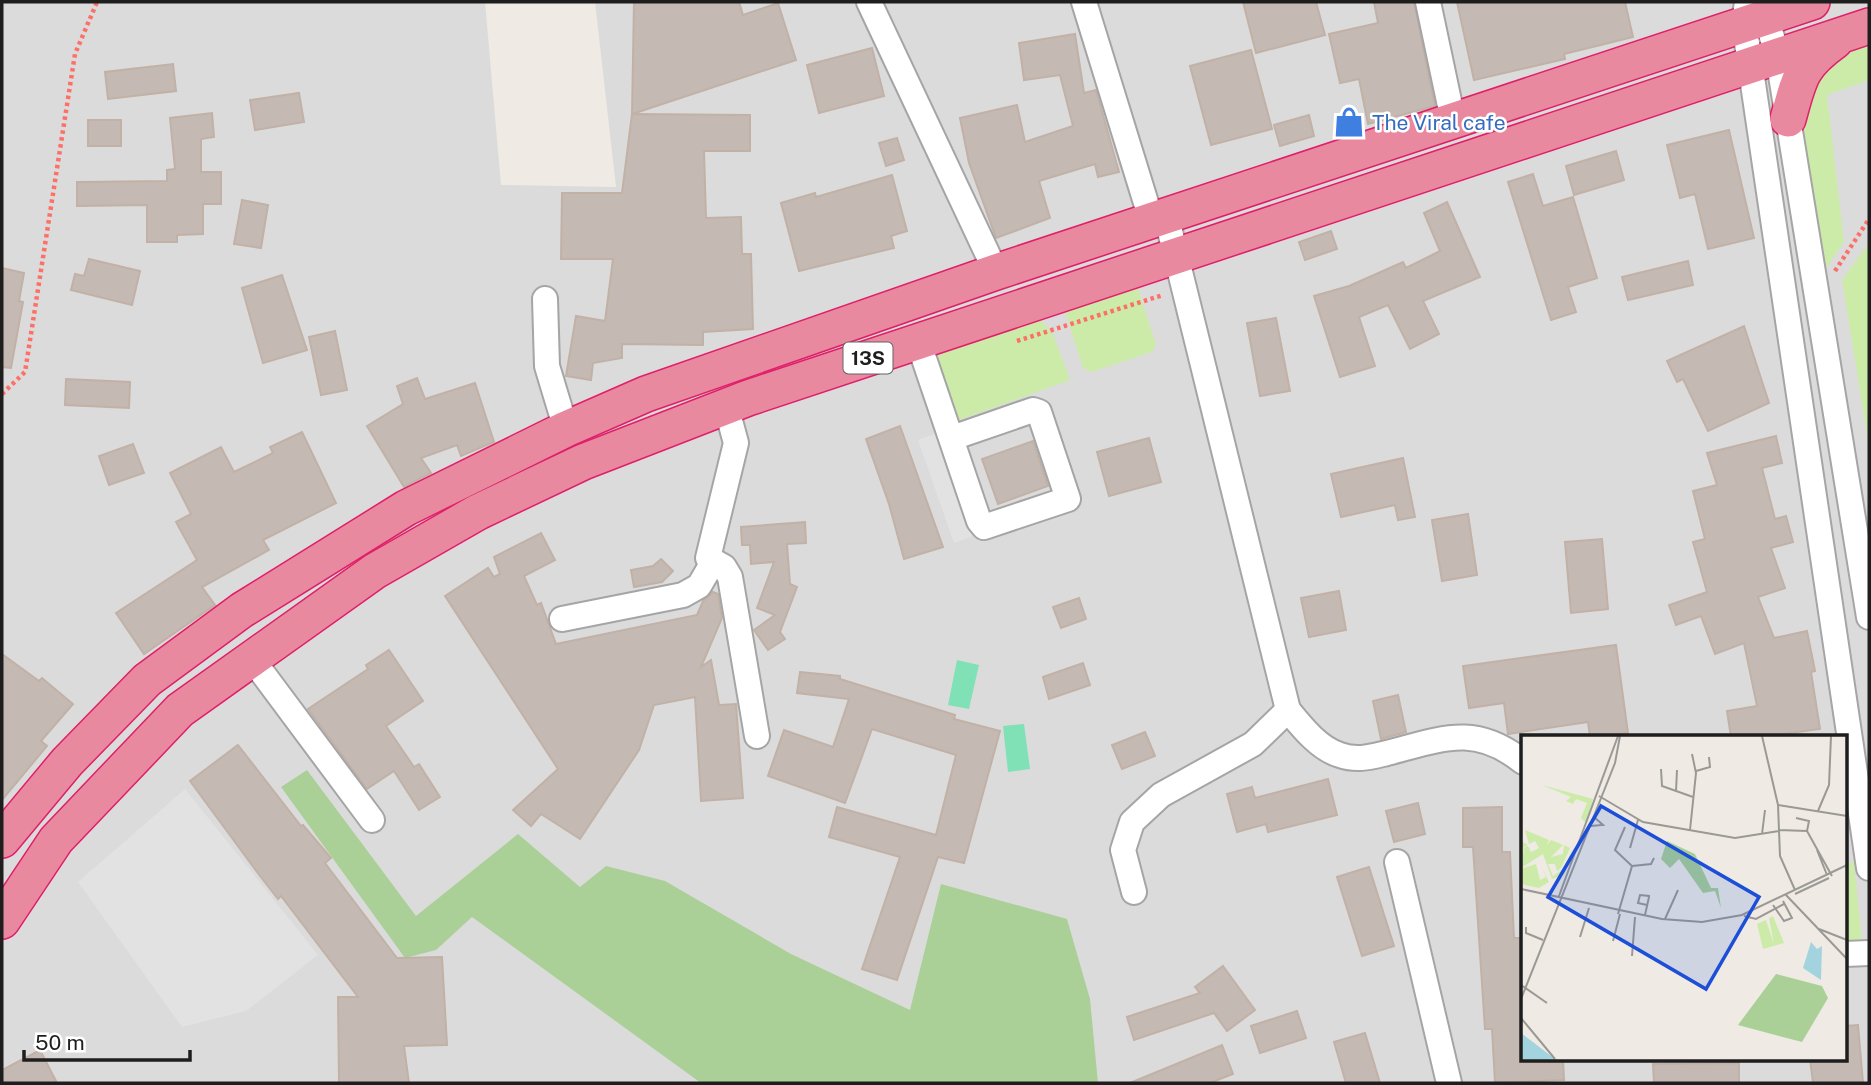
<svg xmlns="http://www.w3.org/2000/svg" width="1871" height="1085" viewBox="0 0 1871 1085" font-family="'Public Sans',sans-serif">
  <style>
    .residential { fill: #dcdbdb; fill-rule: evenodd }
    .grass { fill: #cceba8 }
    .forest { fill: #aad097 }
    .pitch { fill: #80e1b7 }
    .parking { fill: #e2e2e2 }
    .building { fill: #c4bab3; stroke: #c1b1a6; stroke-width: 2 }
    .lines { fill: none; stroke-linecap: round; stroke-linejoin: round }
    .minor-casing { stroke: #a5a5a5; stroke-width: 28 }
    .highway-casing { stroke: #df1f69; stroke-width: 38 }
    .path { stroke: #fd7067; stroke-width: 4.5; stroke-dasharray: 3.5 3.5; stroke-linecap: butt }
    .minor { stroke: #fff; stroke-width: 24 }
    .highway { stroke: #e9899f; stroke-width: 35 }
    .labels { text-anchor: middle; dominant-baseline: central; stroke-width: 5; stroke-linejoin: round; paint-order: stroke }
    .shield { fill: #fff; stroke: #626262; stroke-width: 2 }
    .shield-label { font-size: 19px; font-weight: bold; fill: #1e1e1e }
    .shop-label { font-size: 21px; fill: #366cbe; stroke: #fff; text-anchor: start }
    .inset-road { fill: none; stroke: #9b9995; stroke-width: 2 }
    .view { fill: #1d4ed8; fill-opacity: 0.15; stroke: #1d4ed8; stroke-width: 3.5 }
    .inset-edge { fill: none; stroke: #1e1e1e; stroke-width: 3.5 }
  </style>
  <rect width="100%" height="100%" fill="#efebe4"/>
  <!-- residential -->
  <path class="residential" d="M 2,2 L 485,2 L 501,185 L 616,187 L 595,2 L 1869,2 L 1869,1083 L 2,1083 ZM 1523,737 L 1845,737 L 1845,1059 L 1523,1059 Z"/>
  <!-- grass -->
  <g class="grass">
    <polygon points="1869,45 1869,80 1827,95 1844,242 1822,274 1801,121 1807,89 1832,58"/>
    <polygon points="1869,243 1869,447 1842,280"/>
    <polygon points="1138,288 1156,345 1152,352 1091,372 1083,368 1065,311"/>
    <polygon points="1039,318 1053,334 1070,380 959,420 937,360 939,349"/>
    <polygon points="1854,862 1862,944 1845,944 1845,863"/>
  </g>
  <!-- forest -->
  <polygon class="forest" points="307,770 416,916 518,834 580,887 606,866 665,881 791,954 910,1010 941,884 1067,919 1090,999 1098,1083 701,1083 472,917 436,950 405,958 281,787"/>
  <!-- pitch -->
  <g class="pitch">
    <polygon points="957,660 979,665 969,709 948,705"/>
    <polygon points="1024,724 1030,769 1008,772 1003,726"/>
  </g>
  <!-- parking -->
  <g class="parking">
    <polygon points="937,433 973,536 954,543 918,440"/>
    <polygon points="185,789 318,955 246,1011 182,1027 78,882"/>
  </g>
  <!-- building -->
  <g class="building">
    <polygon points="634,2 739,2 743,15 778,3 796,60 632,114"/>
    <polygon points="1243,2 1316,2 1325,35 1256,53"/>
    <polygon points="1374,2 1414,2 1435,106 1368,124 1359,79 1340,83 1329,34 1378,23"/>
    <polygon points="1457,2 1625,2 1633,37 1564,54 1565,59 1474,80"/>
    <polygon points="1075,34 1084,93 1096,90 1119,172 1098,177 1095,164 1039,181 1050,218 996,238 969,163 960,118 1017,105 1025,142 1073,126 1060,75 1024,80 1019,43"/>
    <polygon points="872,48 884,96 819,113 807,65"/>
    <polygon points="1251,50 1272,129 1211,145 1190,66"/>
    <polygon points="173,64 176,91 108,99 105,72"/>
    <polygon points="299,93 304,122 255,130 250,100"/>
    <polygon points="212,113 214,137 201,139 201,172 221,172 221,204 203,204 203,234 177,235 177,242 147,242 147,205 77,206 77,182 167,181 167,170 175,169 170,118"/>
    <polygon points="632,114 750,115 750,151 704,151 706,218 741,217 742,254 751,254 753,329 703,332 703,345 622,344 622,358 593,363 591,380 566,376 576,316 605,321 613,259 561,259 562,193 622,193"/>
    <polygon points="1309,115 1314,136 1280,146 1274,125"/>
    <rect x="88" y="120" width="33" height="26"/>
    <polygon points="1729,130 1754,238 1708,249 1695,194 1680,198 1667,145"/>
    <polygon points="897,138 904,160 886,166 879,143"/>
    <polygon points="1616,151 1624,180 1574,195 1566,166"/>
    <polygon points="1533,174 1543,206 1573,197 1597,278 1568,287 1576,312 1551,320 1508,182"/>
    <polygon points="892,175 907,231 891,236 894,248 799,271 781,203 815,193 816,197"/>
    <polygon points="242,200 268,205 261,248 234,244"/>
    <polygon points="1447,202 1480,277 1423,301 1439,334 1410,349 1388,305 1359,317 1375,366 1340,377 1314,296 1349,286 1403,262 1406,268 1440,251 1424,213"/>
    <polygon points="1331,231 1337,249 1305,260 1299,242"/>
    <polygon points="89,259 140,271 132,305 71,290 75,274 84,276"/>
    <polygon points="1688,261 1693,285 1628,300 1622,277"/>
    <polygon points="2,268 24,273 19,301 23,302 11,368 2,367"/>
    <polygon points="282,275 307,350 263,363 242,288"/>
    <polygon points="1276,318 1290,391 1260,396 1247,323"/>
    <polygon points="1744,326 1769,403 1708,431 1683,379 1677,382 1667,361"/>
    <polygon points="335,331 347,390 321,395 309,337"/>
    <polygon points="417,378 425,399 475,383 494,442 461,456 457,445 421,458 431,473 404,487 367,426 403,404 397,386"/>
    <polygon points="66,379 130,382 129,408 65,405"/>
    <polygon points="900,426 943,547 904,559 889,504 866,439"/>
    <polygon points="302,432 336,503 263,540 269,550 202,587 215,605 144,654 116,613 197,560 176,522 191,514 170,473 221,447 234,472 273,453 270,447"/>
    <polygon points="1776,436 1782,463 1762,468 1775,519 1786,516 1793,542 1771,548 1785,588 1758,597 1774,638 1807,631 1815,671 1811,672 1820,729 1777,735 1731,737 1727,711 1757,706 1744,643 1715,654 1701,616 1676,625 1669,605 1707,592 1693,542 1705,539 1693,491 1717,485 1707,453"/>
    <polygon points="1149,438 1161,482 1109,496 1097,452"/>
    <polygon points="1033,441 1048,486 998,504 982,459"/>
    <polygon points="133,444 144,473 109,485 99,456"/>
    <polygon points="1403,458 1415,517 1398,520 1395,505 1341,517 1331,474"/>
    <polygon points="1468,514 1477,575 1442,581 1432,520"/>
    <polygon points="805,522 806,543 787,544 790,584 797,587 780,632 785,639 768,650 754,630 775,615 757,608 774,562 751,564 750,545 742,545 741,527"/>
    <polygon points="541,533 555,560 524,576 537,605 541,603 556,644 697,615 703,601 713,592 718,594 722,618 701,667 711,660 719,705 736,704 743,798 701,801 695,697 654,705 639,750 580,839 541,814 531,826 513,810 558,769 445,596 488,568 494,577 500,574 494,557"/>
    <polygon points="1602,539 1608,609 1571,613 1565,542"/>
    <polygon points="661,559 673,571 662,582 634,587 631,570 653,566"/>
    <polygon points="1339,591 1346,630 1309,637 1301,598"/>
    <polygon points="1079,598 1086,619 1061,628 1053,607"/>
    <polygon points="1616,645 1628,733 1590,737 1588,722 1508,734 1504,703 1469,708 1463,666"/>
    <polygon points="389,650 423,701 386,726 414,767 419,764 440,797 419,810 394,771 367,789 308,709 368,669 366,665"/>
    <polygon points="2,654 39,681 42,678 73,704 41,741 47,746 2,800"/>
    <polygon points="1083,663 1090,685 1049,699 1043,677"/>
    <polygon points="800,672 840,676 840,679 955,715 954,719 1000,731 964,863 938,857 897,980 862,969 900,857 829,837 837,807 936,835 956,755 872,729 845,803 768,776 784,730 833,747 849,699 797,693"/>
    <polygon points="1398,695 1406,732 1381,739 1373,701"/>
    <polygon points="1145,732 1155,756 1122,769 1112,745"/>
    <polygon points="238,745 301,826 303,825 331,858 325,863 397,958 442,957 447,1045 404,1046 409,1083 339,1083 338,997 358,997 281,896 278,899 260,876 190,781"/>
    <polygon points="1328,779 1337,815 1268,832 1266,824 1237,832 1227,794 1252,787 1255,798"/>
    <polygon points="1418,803 1425,834 1394,842 1386,811"/>
    <polygon points="1502,807 1502,852 1510,852 1514,938 1523,938 1523,1059 1563,1059 1564,1080 1495,1083 1492,1029 1485,1029 1473,847 1463,847 1463,808"/>
    <polygon points="1369,867 1394,946 1362,956 1337,877"/>
    <polygon points="1223,966 1255,1010 1227,1031 1214,1013 1134,1040 1127,1017 1200,993 1195,987"/>
    <polygon points="1297,1011 1306,1038 1260,1053 1251,1026"/>
    <polygon points="1858,1025 1863,1083 1813,1083 1810,1059 1845,1059 1845,1026"/>
    <polygon points="1365,1033 1380,1083 1346,1083 1334,1042"/>
    <polygon points="1222,1045 1233,1074 1210,1083 1130,1083"/>
    <polygon points="40,1050 57,1083 2,1083 2,1070"/>
    <polygon points="1739,1063 1739,1083 1654,1083 1653,1064"/>
  </g>
  <g class="lines">
    <!-- minor casing -->
    <g class="minor-casing">
      <g id="minor">
        <polyline points="869,2 996,272"/>
        <polyline points="1084,2 1151,219"/>
        <polyline points="1428,2 1453,120"/>
        <polyline points="1747,2 1744,23 1869,868"/>
        <polyline points="1762,4 1778,57 1869,617"/>
        <path d="M 1166,215 L 1288,710 C 1301,726 1319,749 1340,755 C 1357,761 1370,757 1387,753 C 1441,739 1475,723 1523,762"/>
        <polyline points="545,299 547,366 566,429"/>
        <polyline points="918,341 979,521 984,527 1068,499 1039,412 1033,410 952,438"/>
        <polyline points="726,406 736,443 708,558 724,567 730,577 757,736"/>
        <polyline points="562,619 683,595 699,586 713,562"/>
        <polyline points="252,659 372,820"/>
        <polyline points="1397,862 1449,1083"/>
        <polyline points="1134,892 1123,850 1132,822 1161,795 1253,744 1288,710"/>
        <polyline points="1845,954 1869,953"/>
      </g>
    </g>
    <!-- highway casing -->
    <g class="highway-casing">
      <g id="highway">
        <path d="M 1788,119 C 1799,79 1800,66 1835,41"/>
        <polyline points="2,840 67,762 147,680 242,610 406,508 566,429 646,394 996,272 1812,2"/>
        <polyline points="2,921 56,840 180,710 375,571 478,512 583,462 748,398 1869,26"/>
      </g>
    </g>
    <!-- path -->
    <g class="path">
      <polyline points="1835,271 1869,219"/>
      <polyline points="1017,341 1163,295"/>
      <polyline points="2,394 25,372 75,54 97,2"/>
    </g>
    <!-- minor -->
    <use href="#minor" class="minor"/>
    <!-- highway -->
    <use href="#highway" class="highway"/>
  </g>
  <!-- icons -->
  <defs>
    <g id="shop-bare" transform="scale(2.415)"><path d="M-5-2.5h2.3a2.7 3.5 0 0 1 5.4 0H5L5.5 6h-11ZM-1.5-2.5h3a1.5 2.3 0 0 0-3 0Z" fill="#3f7fe0" stroke="#fff" stroke-width="2.5" paint-order="stroke"/></g>
  </defs>
  <g fill-rule="evenodd">
    <use href="#shop-bare" x="1349" y="122"/>
  </g>
  <g class="labels">
    <!-- shield labels -->
    <rect class="shield" x="843.5" y="342.5" width="49" height="31" rx="5"/>
    <g class="shield-label">
      <text x="868" y="358">13S</text>
    </g>
    <!-- shop labels -->
    <g class="shop-label">
      <text x="1372" y="122">The Viral cafe</text>
    </g>
  </g>
  <!-- overview -->
  <g transform="translate(1521 735)">
    <rect width="326" height="326" fill="#efebe4"/>
    <path d="M 21,50 L 72,64 L 65,88 L 60,83 L 66,68 L 55,64 L 52,69 L 45,66 L 50,62 ZM 4,95 L 28,105 L 26,110 L 30,105 L 42,110 L 30,122 L 42,119 L 43,110 L 49,113 L 40,133 L 36,136 L 34,129 L 27,129 L 32,141 L 42,134 L 52,113 L 43,140 L 31,144 L 22,119 L 0,133 L 0,106 L 7,110 L 1,113 L 4,120 L 2,113 L 7,111 L 10,117 L 18,113 L 14,106 L 8,109 ZM 15,129 L 19,145 L 25,142 L 21,132 L 28,147 L 18,153 L 0,149 L 0,134 ZM 252,181 L 263,208 L 242,214 L 236,189 L 245,185 L 253,209 L 248,183 Z" fill="#cceba8"/>
    <path d="M 146,106 L 174,119 L 190,153 L 197,153 L 200,173 L 194,156 L 182,158 L 158,124 L 149,133 L 140,124 ZM 255,239 L 301,251 L 307,263 L 281,307 L 217,290 Z" fill="#aad097"/>
    <path d="M 290,207 L 296,214 L 301,211 L 300,245 L 282,233 ZM 0,298 L 34,324 L 38,325 L 0,325 Z" fill="#a3d3de"/>
    <path class="inset-road" d="M 241,1 L 257,70 L 259,121 L 274,155M 140,34 L 141,51 L 172,62M 175,36 L 189,32 L 188,22M 155,56 L 156,35M 78,61 L 122,87 L 214,103 L 258,96M 257,70 L 326,81M 297,76 L 308,50 L 310,1M 275,83 L 288,86 L 286,96M 69,91 L 82,90 L 73,82M 169,95 L 175,38 L 171,19M 258,95 L 286,96 L 311,141M 241,99 L 244,75M 109,113 L 117,85M 296,115 L 306,140M 111,131 L 130,129 L 133,123M 0,154 L 141,184 L 181,187 L 221,180 L 326,130M 274,159 L 308,143M 265,160 L 326,224M 38,161 L 97,1M 252,170 L 263,186 L 271,183 L 262,166M 97,179 L 111,131 L 94,115 L 104,92M 124,180 L 128,162 L 128,161 L 119,160 L 117,168 L 126,170M 223,181 L 235,184 L 263,169M 144,184 L 157,155M 5,192 L 5,198 L 22,205M 298,194 L 326,205M 59,202 L 68,173M 92,206 L 99,179M 111,221 L 114,182M 0,250 L 26,268M 0,264 L 94,28 L 99,1M 0,283 L 34,324"/>
    <path class="view" d="M 80,71 L 238,162 L 185,254 L 27,162 Z"/>
    <rect width="326" height="326" class="inset-edge"/>
  </g>
  <!-- border -->
  <rect width="1871" height="1085" fill="none" stroke="#1e1e1e" stroke-width="7"/>
  <!-- scale -->
  <path d="M24 1050v10h166v-10" fill="none" stroke="#1e1e1e" stroke-width="3.5"/>
  <text x="35" y="1050" font-size="21" fill="#1e1e1e" stroke="#ffffff" stroke-width="5" paint-order="stroke">50 m</text>
</svg>
